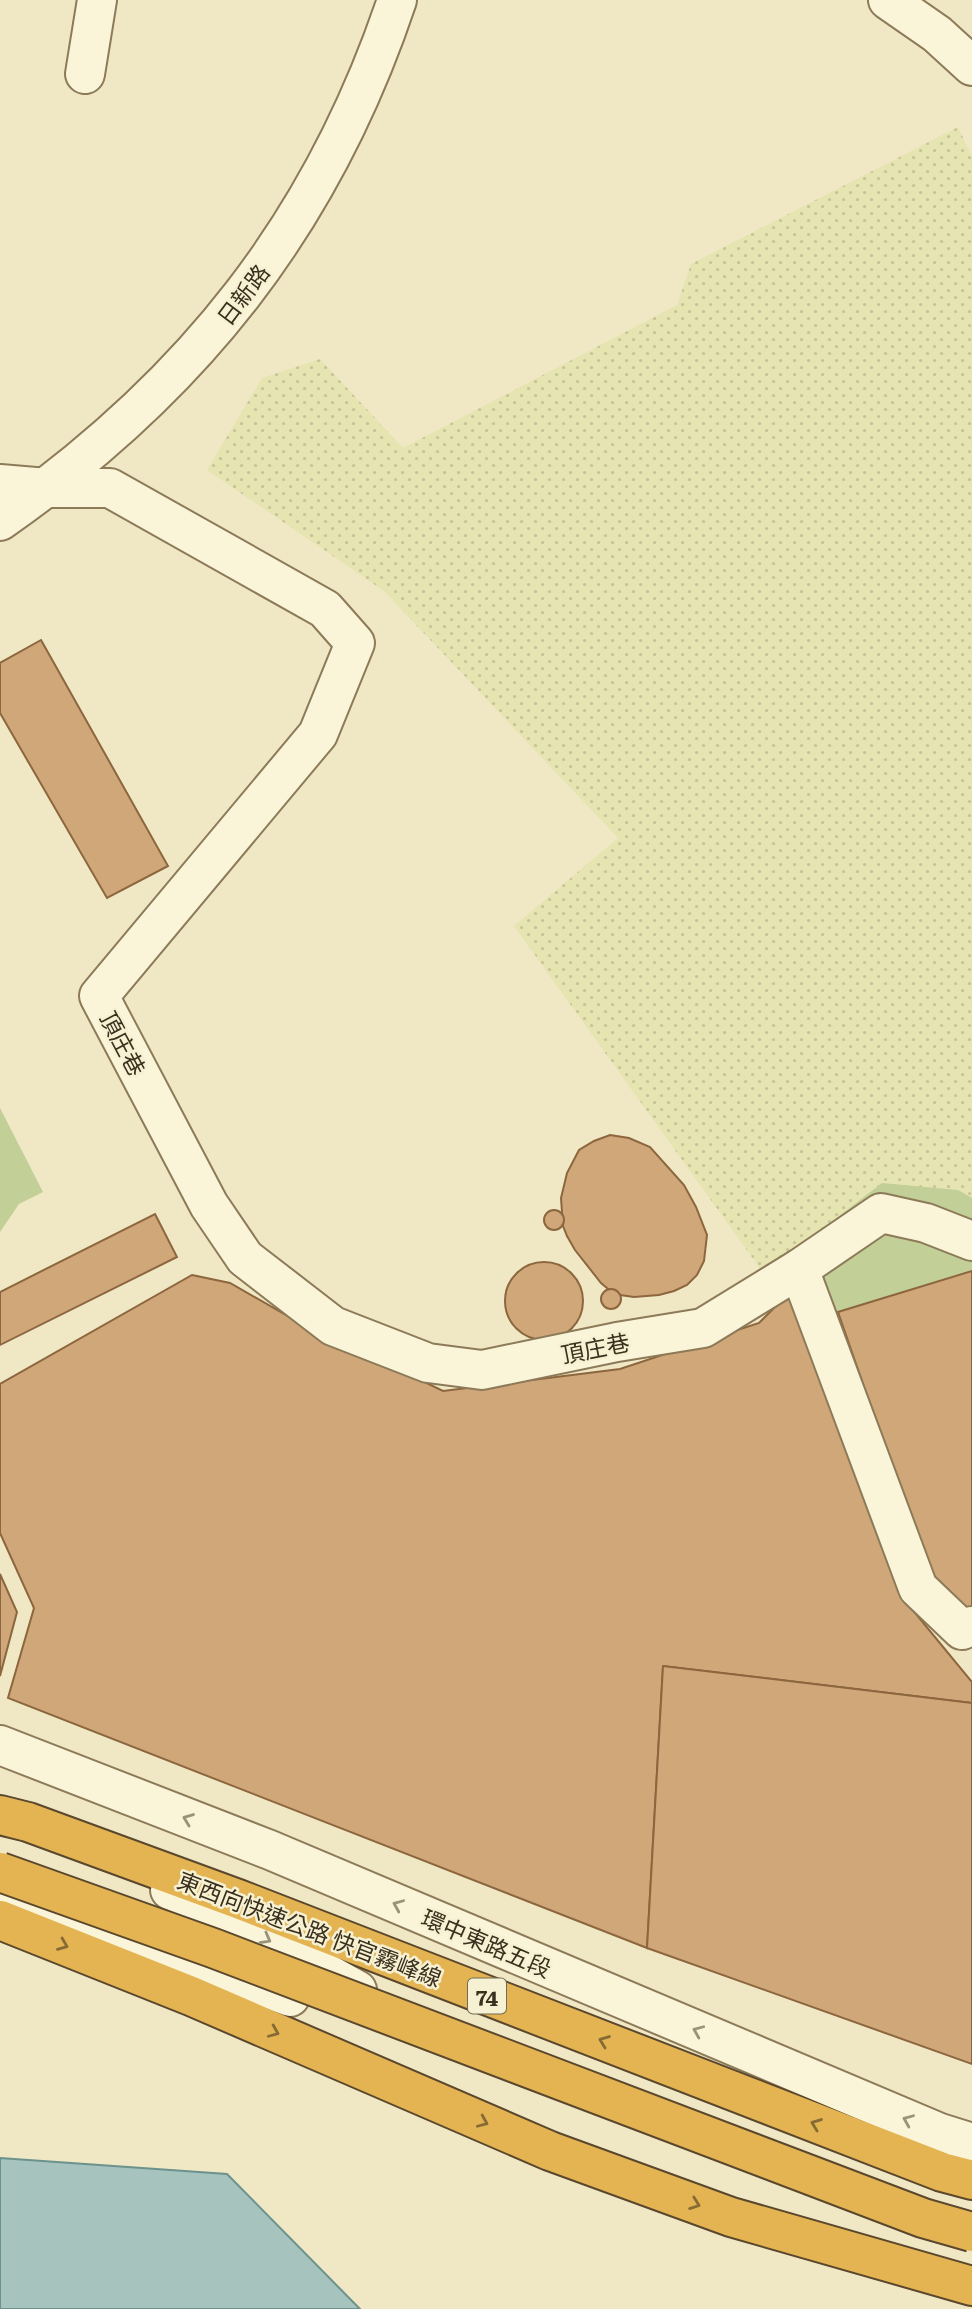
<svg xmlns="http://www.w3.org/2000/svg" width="972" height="2309" viewBox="0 0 972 2309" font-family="Literata,'Noto Sans TC',serif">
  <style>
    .farmland { fill: url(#farmland-dots) }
    .green { fill: #c2cf97 }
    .water { fill: #a6c3be; stroke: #6c928d; stroke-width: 2 }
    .building { fill: #d0a778; stroke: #8c663e; stroke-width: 2 }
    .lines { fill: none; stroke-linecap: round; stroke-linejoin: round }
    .minor-casing { stroke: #8c7a59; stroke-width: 42 }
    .highway-casing { stroke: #5a472d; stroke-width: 42 }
    .minor { stroke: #faf4d8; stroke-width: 38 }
    .highway { stroke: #e3b451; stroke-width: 38 }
    .highway-bridge-casing { stroke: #5a472d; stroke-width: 42; stroke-linecap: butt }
    .highway-bridge { stroke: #e3b451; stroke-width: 38 }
    .oneway { stroke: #9a927b }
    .oneway2 { stroke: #876b35 }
    .labels { text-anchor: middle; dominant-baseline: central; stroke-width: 5; stroke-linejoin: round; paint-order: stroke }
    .shield { fill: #f7f1d4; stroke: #736a55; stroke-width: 2 }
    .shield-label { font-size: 21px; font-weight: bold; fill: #3b301e }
    .street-label { font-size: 23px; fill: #3b301e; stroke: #f7f1d4 }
  </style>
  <defs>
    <pattern id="farmland-dots" width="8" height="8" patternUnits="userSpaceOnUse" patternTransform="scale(1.75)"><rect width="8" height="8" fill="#e6e4b1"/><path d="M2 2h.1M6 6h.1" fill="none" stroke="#c6c498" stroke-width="1.8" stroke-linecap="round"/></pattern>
  </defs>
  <rect width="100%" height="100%" fill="#f0e8c4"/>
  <!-- farmland -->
  <polygon class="farmland" points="958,127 972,157 972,1200 764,1274 514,926 618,838 384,591 207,470 262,378 320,359 403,448 677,305 691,264"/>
  <!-- green -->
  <g class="green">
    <polygon points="0,1108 43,1192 19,1204 0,1232"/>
    <polygon points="882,1183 958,1190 972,1198 972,1647 764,1274"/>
  </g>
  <!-- water -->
  <polygon class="water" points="0,2158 227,2174 360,2309 0,2309"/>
  <!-- building -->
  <g class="building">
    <polygon points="41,640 168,866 107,898 0,713 0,663"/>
    <polygon points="610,1135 629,1138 650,1147 684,1185 696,1207 707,1235 704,1261 697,1275 687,1285 674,1291 659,1295 634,1297 620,1295 608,1289 601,1283 575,1250 567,1236 563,1226 561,1198 567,1173 579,1150 594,1141"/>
    <circle cx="554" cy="1220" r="10"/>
    <polygon points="155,1214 177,1257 0,1345 0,1292"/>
    <circle cx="544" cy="1301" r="39"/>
    <polygon points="972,1271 972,1614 931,1580 838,1312"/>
    <polygon points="192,1275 230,1283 288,1316 443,1391 620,1369 759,1323 792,1290 911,1608 972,1682 972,1703 663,1666 647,1948 8,1698 34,1608 0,1533 0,1384"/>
    <circle cx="611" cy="1299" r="10"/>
    <polygon points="0,1574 17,1612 0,1676"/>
    <polygon points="663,1666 972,1703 972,2064 647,1948"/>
  </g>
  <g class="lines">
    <!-- minor casing -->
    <g class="minor-casing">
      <g id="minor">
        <polyline points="888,0 937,34 972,66"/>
        <polyline points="85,74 97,0"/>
        <polyline points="0,484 47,488 110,488 325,609 355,643 318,734 99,996 209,1205 245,1258 333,1326 428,1363 482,1370 617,1342 703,1328 799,1269 881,1213 926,1223 972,1241"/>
        <path d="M 0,521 C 193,386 322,224 397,0"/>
        <polyline points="799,1269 918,1588 962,1630 972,1626"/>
        <polyline points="0,1745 270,1850 940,2133 972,2143"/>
        <polyline points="170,1890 205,1905 357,1990"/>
        <polyline points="0,1899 96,1927 290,1997"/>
      </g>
    </g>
    <!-- highway casing -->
    <g class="highway-casing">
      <g id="highway">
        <polyline points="0,1815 28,1822 238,1899 942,2172 972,2180"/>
        <polyline points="0,1920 191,1996 550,2151 731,2217 972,2286"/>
      </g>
    </g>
    <!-- minor -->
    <use href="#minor" class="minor"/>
    <!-- highway -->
    <use href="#highway" class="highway"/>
    <!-- highway-bridge casing -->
    <g class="highway-bridge-casing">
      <polyline id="highway-bridge" points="0,1872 213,1948 923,2218 972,2232"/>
    </g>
    <!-- highway-bridge -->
    <use href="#highway-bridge" class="highway-bridge"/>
  </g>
  <!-- one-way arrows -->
  <defs><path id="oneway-chevron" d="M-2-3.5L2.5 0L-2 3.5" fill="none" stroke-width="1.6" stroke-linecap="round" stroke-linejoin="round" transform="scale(1.75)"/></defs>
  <g class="oneway">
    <use href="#oneway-chevron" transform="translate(188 1819) rotate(-159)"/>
    <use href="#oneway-chevron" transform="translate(398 1905) rotate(-157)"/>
    <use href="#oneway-chevron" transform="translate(266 1939) rotate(29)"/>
    <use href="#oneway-chevron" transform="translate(698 2031) rotate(-157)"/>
    <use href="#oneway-chevron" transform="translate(908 2120) rotate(-157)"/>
  </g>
  <g class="oneway2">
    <use href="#oneway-chevron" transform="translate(63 1945) rotate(22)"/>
    <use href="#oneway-chevron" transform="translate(274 2032) rotate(23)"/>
    <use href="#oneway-chevron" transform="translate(604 2041) rotate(-159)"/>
    <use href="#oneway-chevron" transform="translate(483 2122) rotate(23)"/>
    <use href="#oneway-chevron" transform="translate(816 2124) rotate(-159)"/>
    <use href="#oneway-chevron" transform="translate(695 2204) rotate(20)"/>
  </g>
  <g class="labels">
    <!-- shield labels -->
    <rect class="shield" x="468" y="1978.5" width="38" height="35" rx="5"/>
    <g class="shield-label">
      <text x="487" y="1996">74</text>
    </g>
    <!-- street labels -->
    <g class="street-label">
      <text transform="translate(242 294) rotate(-53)">日新路</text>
      <text transform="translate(124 1043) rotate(62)">頂庄巷</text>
      <text transform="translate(595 1347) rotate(-11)">頂庄巷</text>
      <text transform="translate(310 1928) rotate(21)">東西向快速公路 快官霧峰線</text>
      <text transform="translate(487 1942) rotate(23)">環中東路五段</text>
    </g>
  </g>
</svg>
